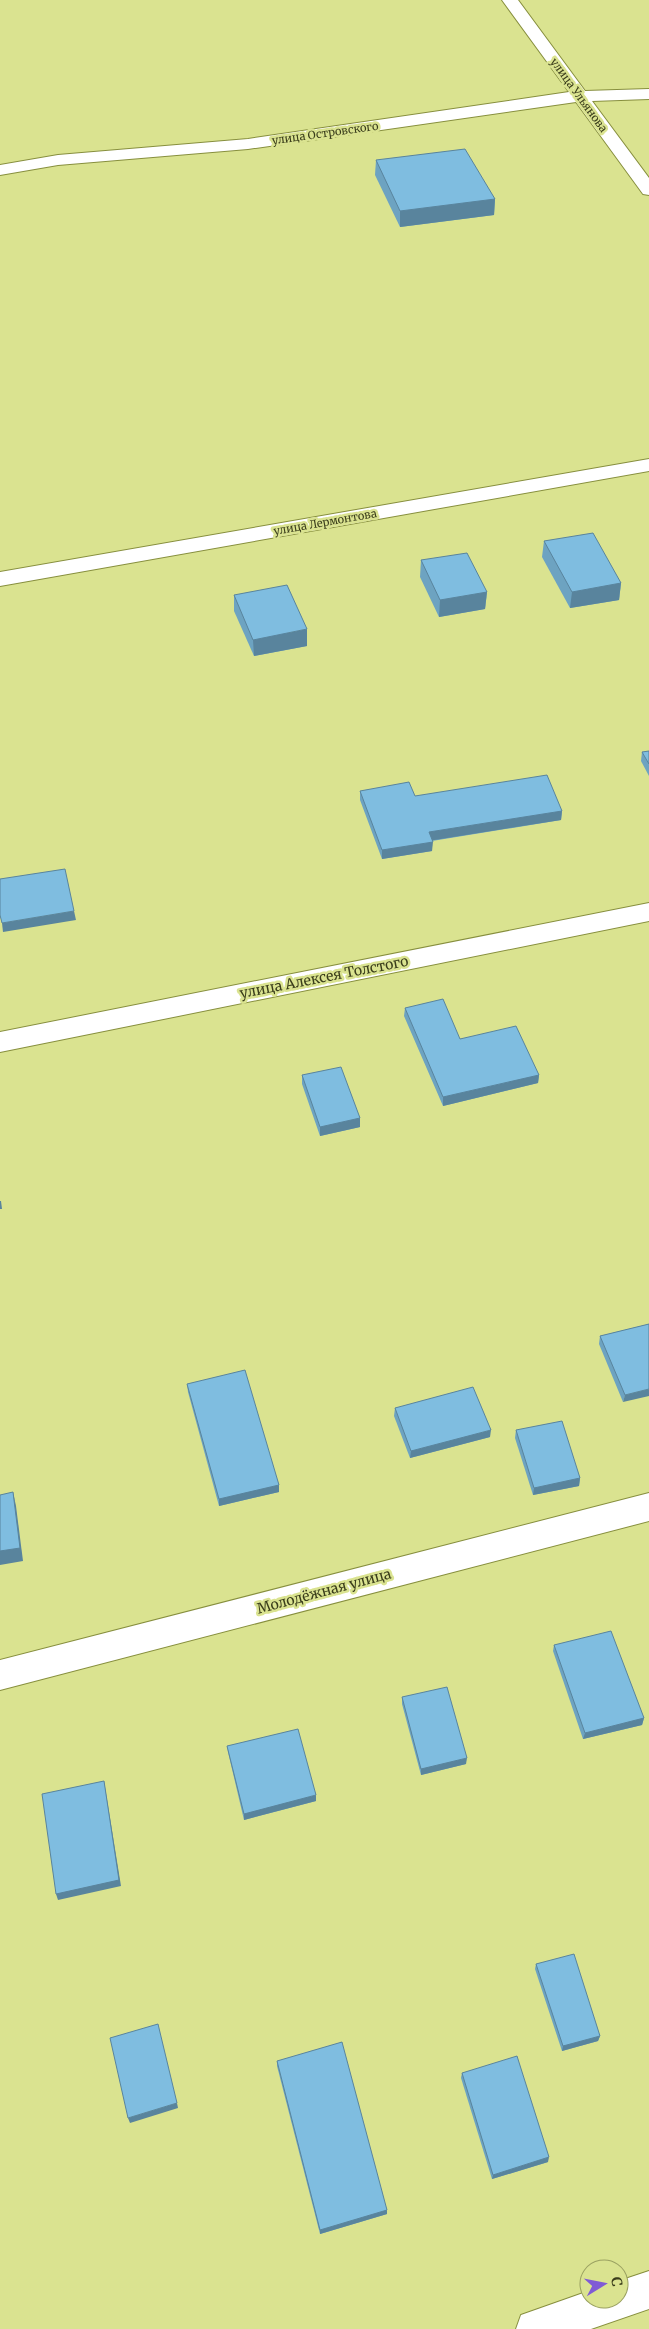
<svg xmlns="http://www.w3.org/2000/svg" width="649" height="2329" viewBox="0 0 649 2329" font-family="Merriweather,serif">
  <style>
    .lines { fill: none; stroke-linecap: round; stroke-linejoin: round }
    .minor-casing { stroke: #878f3e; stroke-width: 2 }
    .tertiary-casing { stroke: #878f3e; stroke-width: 2 }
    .minor { fill: #fff; fill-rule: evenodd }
    .tertiary { fill: #fff; fill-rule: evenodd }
    .wall { fill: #6da3c1 }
    .shaded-wall { fill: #59849d }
    .building { fill: #7fbde0; stroke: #59849d }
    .labels { text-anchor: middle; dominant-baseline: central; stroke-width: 5; stroke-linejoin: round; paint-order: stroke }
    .far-street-label { font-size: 11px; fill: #3a3d1b; stroke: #dae390 }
    .street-label { font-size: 14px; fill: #3a3d1b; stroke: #dae390 }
  </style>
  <rect width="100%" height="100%" fill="#dae390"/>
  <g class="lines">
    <!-- minor casing -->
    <g class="minor-casing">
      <g id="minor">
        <polygon points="502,0 518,0 585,91 649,89 649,99 592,101 649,178 649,195 643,194 576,102 248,149 58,165 0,175 0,165 58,155 248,139 569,92"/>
        <polygon points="649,459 649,471 0,586 0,572"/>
        <polygon points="649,1493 649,1521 0,1690 0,1660"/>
        <polygon points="649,2271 649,2309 591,2329 516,2329 521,2315 589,2291 589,2299 619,2299 619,2281"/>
      </g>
    </g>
    <!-- tertiary casing -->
    <g class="tertiary-casing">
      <polygon id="tertiary" points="649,903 649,921 0,1052 0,1032"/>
    </g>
    <!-- minor -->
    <use href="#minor" class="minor"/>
    <!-- tertiary -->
    <use href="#tertiary" class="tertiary"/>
  </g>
  <!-- wall -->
  <g class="wall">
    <polygon points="376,160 495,199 494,215 400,227 375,175"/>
    <polygon points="544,541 621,583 619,600 570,608 542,557"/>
    <polygon points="421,560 487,592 485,609 439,617 420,577"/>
    <polygon points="234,595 307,646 254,656 234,611"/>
    <polygon points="649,751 649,776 641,761 642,752"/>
    <polygon points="360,791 562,811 561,820 432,841 432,851 382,859 360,800"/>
    <polygon points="405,1008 460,1039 539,1075 538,1083 443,1106 404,1016"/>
    <polygon points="302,1075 360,1118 360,1127 320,1136 302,1084"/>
    <polygon points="649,1324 623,1402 599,1344 600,1336"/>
    <polygon points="187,1384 279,1485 279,1492 219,1506 188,1392"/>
    <polygon points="395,1408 490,1437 410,1458 394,1416"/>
    <polygon points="516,1430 580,1478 579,1486 533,1495 515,1438"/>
    <polygon points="554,1645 644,1718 642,1725 583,1739 553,1651"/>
    <polygon points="402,1697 466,1764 421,1775 402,1704"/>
    <polygon points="227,1746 316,1801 244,1820 228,1752"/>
    <polygon points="536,1964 600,2036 598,2041 562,2051 535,1969"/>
    <polygon points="277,2061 387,2210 387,2214 320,2234 277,2066"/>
    <polygon points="462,2073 548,2162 492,2179 461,2078"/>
  </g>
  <!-- shaded-wall -->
  <g class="shaded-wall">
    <polygon points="495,199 494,215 400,227 400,211"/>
    <polygon points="621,583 619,600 570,608 572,592"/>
    <polygon points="487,592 485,609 439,617 440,600"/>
    <polygon points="307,629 307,646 254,656 253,640"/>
    <polygon points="562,811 561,820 428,841 429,832"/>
    <polygon points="433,842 432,851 382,859 382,850"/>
    <polygon points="74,911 76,920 3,932 2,923"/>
    <polygon points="539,1075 538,1083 443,1106 443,1097"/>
    <polygon points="360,1118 360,1127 320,1136 320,1127"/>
    <polygon points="0,1201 1,1201 2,1209 0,1209"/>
    <polygon points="649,1389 649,1396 623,1402 625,1395"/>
    <polygon points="491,1430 490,1437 410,1458 411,1451"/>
    <polygon points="580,1478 579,1486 533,1495 534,1488"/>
    <polygon points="279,1485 279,1492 219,1506 219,1499"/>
    <polygon points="13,1492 16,1506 23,1561 0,1565 0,1551"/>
    <polygon points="644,1718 642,1725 583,1739 585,1733"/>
    <polygon points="467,1758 466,1764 421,1775 421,1769"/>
    <polygon points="104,1781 121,1886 58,1900 56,1894"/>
    <polygon points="316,1795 316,1801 244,1820 244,1814"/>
    <polygon points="600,2036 598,2041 562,2051 563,2046"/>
    <polygon points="177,2103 178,2108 130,2123 128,2118"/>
    <polygon points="549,2157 548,2162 492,2179 493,2175"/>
    <polygon points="387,2210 387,2214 320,2234 320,2230"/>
  </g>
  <!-- building -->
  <g class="building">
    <polygon points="465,149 495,199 400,211 376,160"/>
    <polygon points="593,533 621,583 572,592 544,541"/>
    <polygon points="467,553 487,592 440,600 421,560"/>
    <polygon points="287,585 307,629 253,640 234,595"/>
    <polygon points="649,751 649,764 642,752"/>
    <polygon points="547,775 562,811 429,832 433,842 382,850 360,791 409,782 415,796"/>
    <polygon points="65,869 74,911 2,923 0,915 0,879"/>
    <polygon points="443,999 460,1039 516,1026 539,1075 443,1097 405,1008"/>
    <polygon points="341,1067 360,1118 320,1127 302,1075"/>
    <polygon points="649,1324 649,1389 625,1395 600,1336"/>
    <polygon points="245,1370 279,1485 219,1499 187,1384"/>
    <polygon points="473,1387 491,1430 411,1451 395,1408"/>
    <polygon points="562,1421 580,1478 534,1488 516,1430"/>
    <polygon points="13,1492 20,1548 0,1551 0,1495"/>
    <polygon points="611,1631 644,1718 585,1733 554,1645"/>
    <polygon points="447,1687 467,1758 421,1769 402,1697"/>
    <polygon points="298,1729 316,1795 244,1814 227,1746"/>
    <polygon points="104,1781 119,1880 56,1894 42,1794"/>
    <polygon points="574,1954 600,2036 563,2046 536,1964"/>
    <polygon points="158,2024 177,2103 128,2118 110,2038"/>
    <polygon points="342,2042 387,2210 320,2230 277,2061"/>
    <polygon points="517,2056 549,2157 493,2175 462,2073"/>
  </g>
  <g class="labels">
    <!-- far-street labels -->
    <g class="far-street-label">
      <text transform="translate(579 95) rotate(54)">улица Ульянова</text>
      <text transform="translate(325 133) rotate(-8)">улица Островского</text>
      <text transform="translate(325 522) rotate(-10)">улица Лермонтова</text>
    </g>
    <!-- street labels -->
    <g class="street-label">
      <text transform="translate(324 977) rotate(-11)">улица Алексея Толстого</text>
      <text transform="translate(324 1591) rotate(-15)">Молодёжная улица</text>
    </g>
  </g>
  <!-- north arrow -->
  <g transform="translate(604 2284) rotate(80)"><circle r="24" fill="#dae390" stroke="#9aa161"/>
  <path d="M0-4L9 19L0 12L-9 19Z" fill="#805bd5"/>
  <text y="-8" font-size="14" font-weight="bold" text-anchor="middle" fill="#3a3d1b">С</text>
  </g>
</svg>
